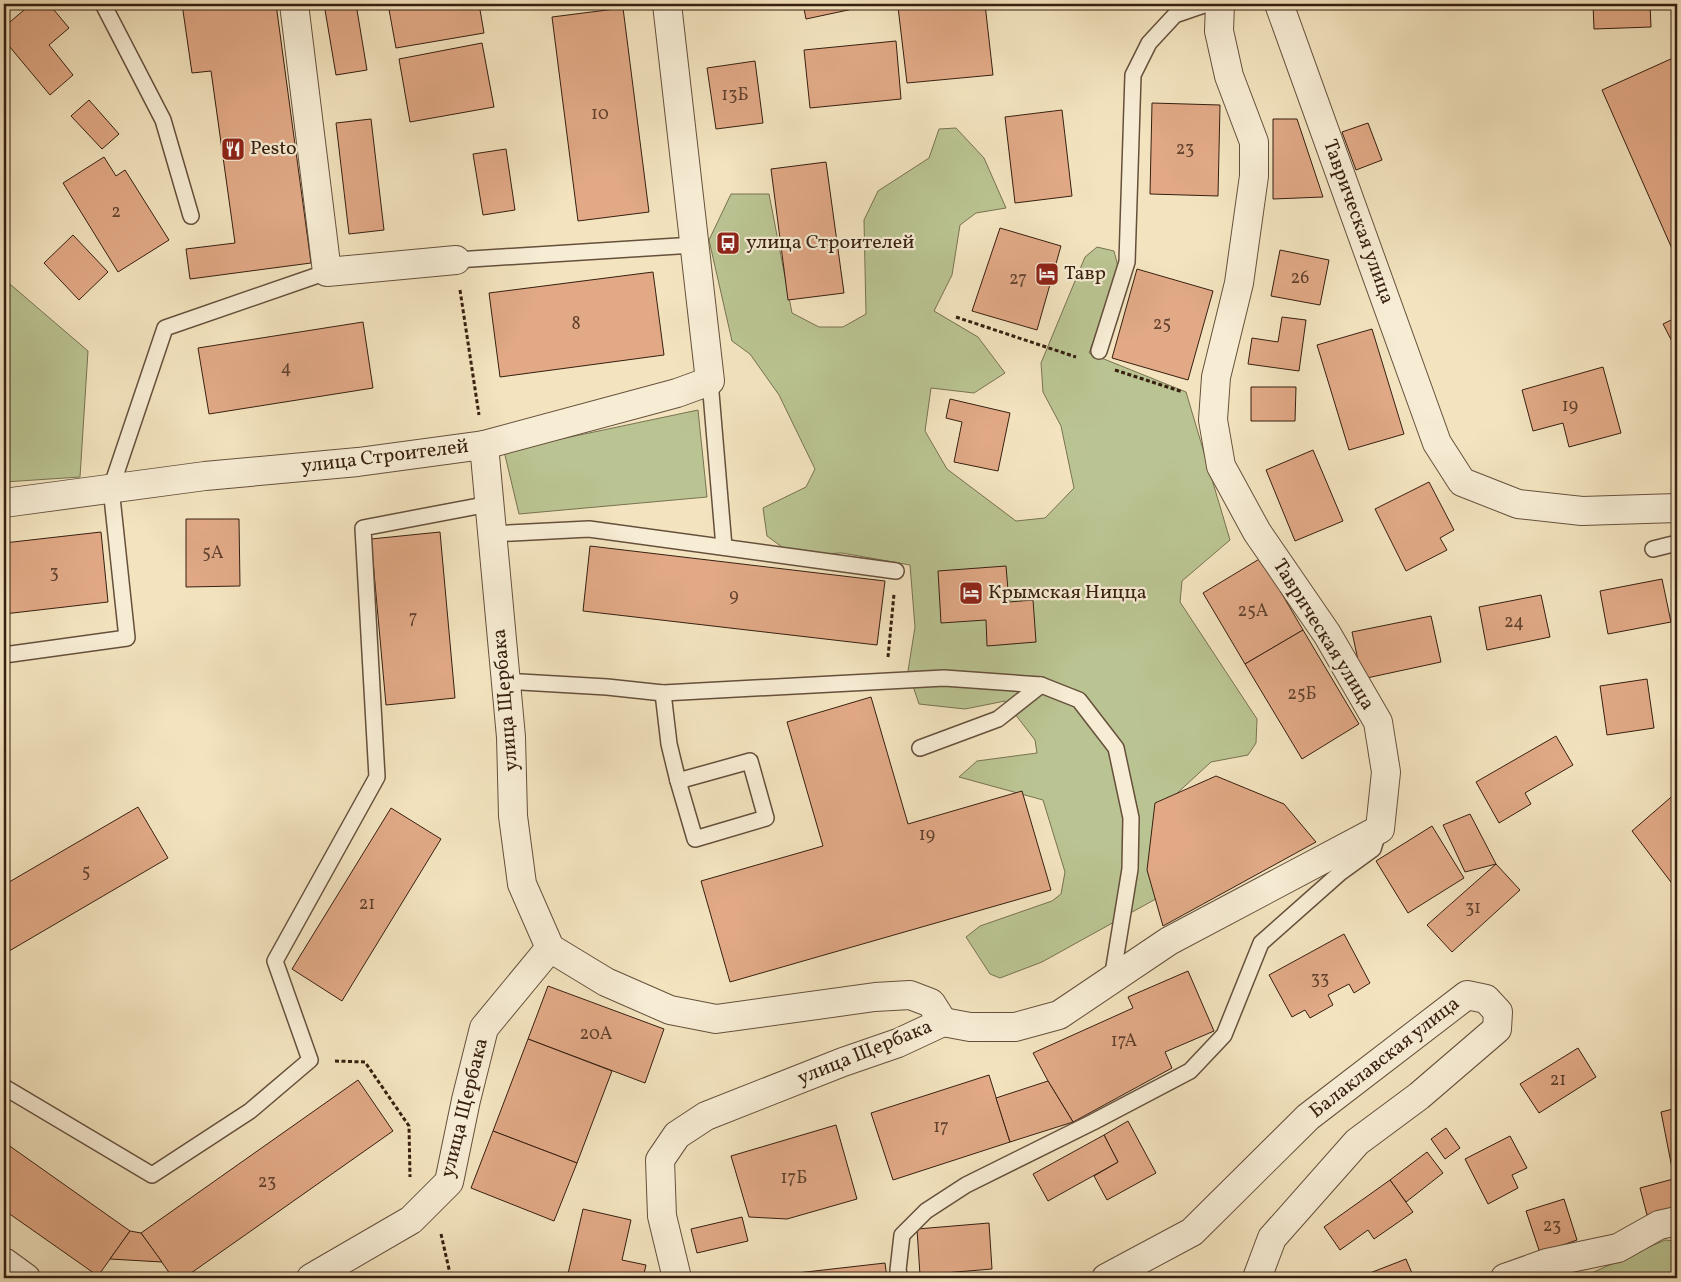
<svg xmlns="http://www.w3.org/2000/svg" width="1681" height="1282" viewBox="0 0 1681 1282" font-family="Vollkorn,serif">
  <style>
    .green { fill: #bac492; stroke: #787251 }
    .building { fill: #e1a986; stroke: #371f10 }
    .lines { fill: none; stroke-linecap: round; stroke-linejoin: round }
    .service-casing { stroke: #66503c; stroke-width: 18 }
    .minor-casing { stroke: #66503c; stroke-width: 30 }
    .path { stroke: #371f10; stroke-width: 3; stroke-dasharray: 4 2.5; stroke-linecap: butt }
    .service { stroke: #f7edd5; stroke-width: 15 }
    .minor { stroke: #f7edd5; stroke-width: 28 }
    .labels { text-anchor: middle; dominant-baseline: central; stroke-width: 4.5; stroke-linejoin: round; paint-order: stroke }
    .number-label { font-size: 18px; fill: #62422e }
    .poi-label { font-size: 20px; fill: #371f10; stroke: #f7edd5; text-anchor: start }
    .street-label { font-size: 20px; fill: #371f10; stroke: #f7edd5 }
  </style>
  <rect width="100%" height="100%" fill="#f3e4bf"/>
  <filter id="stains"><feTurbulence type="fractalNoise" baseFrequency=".004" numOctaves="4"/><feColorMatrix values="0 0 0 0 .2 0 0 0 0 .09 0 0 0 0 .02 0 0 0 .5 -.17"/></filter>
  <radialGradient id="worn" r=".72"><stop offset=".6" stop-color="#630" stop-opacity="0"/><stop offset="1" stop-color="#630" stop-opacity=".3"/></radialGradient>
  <!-- green -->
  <g class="green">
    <polygon points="956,128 984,158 1006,208 976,213 960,225 952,275 934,311 978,337 1005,373 974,393 931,388 925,431 947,469 1016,521 1045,518 1074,488 1061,426 1043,392 1041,363 1085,257 1097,247 1114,251 1119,270 1089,353 1186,392 1230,540 1182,581 1180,602 1257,719 1256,743 1248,755 1211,762 1173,797 1163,895 1042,962 1000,978 990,974 966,937 980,926 1052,901 1061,894 1065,872 1043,800 959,777 977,761 1037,753 1035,740 1005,701 965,709 919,704 908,671 915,627 910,565 842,553 793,555 767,536 763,508 806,487 815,469 779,395 750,354 732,341 709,240 731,194 769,194 792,313 819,327 843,327 866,314 864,220 878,191 929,158 939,129"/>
    <polygon points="4,279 88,351 80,477 4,482"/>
    <polygon points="698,410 707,497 519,514 504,451"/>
    <polygon points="1665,1240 1677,1241 1677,1278 1571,1278 1585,1276"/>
  </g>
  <!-- building -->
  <g class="building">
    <polygon points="4,4 19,4 4,11"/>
    <polygon points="31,4 49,4 69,28 49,45 73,75 50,95 4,40 4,27"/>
    <polygon points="182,4 276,4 311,263 190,279 186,249 235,243 211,71 192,73"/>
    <polygon points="324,4 356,4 367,70 336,75"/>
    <polygon points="388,4 479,4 484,33 396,48"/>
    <polygon points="803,4 867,4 867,6 806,19"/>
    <polygon points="924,4 985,4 993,75 907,83 898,7"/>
    <polygon points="1593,4 1650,4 1651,27 1594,29"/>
    <polygon points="623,8 649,212 578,221 552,17"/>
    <polygon points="896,41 901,99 810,108 804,50"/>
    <polygon points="482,43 494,107 410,122 399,59"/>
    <polygon points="1673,58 1677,67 1677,260 1602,90"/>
    <polygon points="755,61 763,123 716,129 707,68"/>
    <polygon points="89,100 119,134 102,149 71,116"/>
    <polygon points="1152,103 1220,105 1218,196 1150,194"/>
    <polygon points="1062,110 1072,196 1015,203 1005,117"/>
    <polygon points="371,119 384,230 349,234 336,123"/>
    <polygon points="1273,119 1297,119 1323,197 1273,199"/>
    <polygon points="1368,123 1382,160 1356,170 1342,132"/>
    <polygon points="506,149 515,210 483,215 473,154"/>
    <polygon points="104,157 116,176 125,170 169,240 118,272 63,183"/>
    <polygon points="826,162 844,293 788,300 771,169"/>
    <polygon points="1000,228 1061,246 1037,330 972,311"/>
    <polygon points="73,235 108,272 79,300 44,263"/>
    <polygon points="1280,250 1329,260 1320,305 1271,296"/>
    <polygon points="1137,269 1213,291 1188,380 1112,358"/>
    <polygon points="653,272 664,355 500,377 489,293"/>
    <polygon points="1282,317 1306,320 1299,371 1248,364 1252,338 1278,342"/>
    <polygon points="1677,317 1677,351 1663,324"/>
    <polygon points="363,322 373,388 209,414 198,348"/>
    <polygon points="1372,329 1404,434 1349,450 1317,345"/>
    <polygon points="1603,367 1621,433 1569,447 1563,423 1533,431 1522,390"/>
    <polygon points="1251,387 1296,387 1295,421 1251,421"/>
    <polygon points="950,399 1010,413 998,471 954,462 962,422 946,418"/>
    <polygon points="1313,450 1343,521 1295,541 1266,470"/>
    <polygon points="1429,482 1454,530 1440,538 1447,550 1406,571 1375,509"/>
    <polygon points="186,519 239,519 240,586 186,587"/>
    <polygon points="101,532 108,602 4,614 4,543"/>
    <polygon points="440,532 455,698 386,705 371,539"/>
    <polygon points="590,546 885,581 877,645 583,611"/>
    <polygon points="1261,558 1303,630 1245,664 1203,593"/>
    <polygon points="1006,566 1009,602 1033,600 1036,642 987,646 986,620 941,623 938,571"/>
    <polygon points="1662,579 1671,622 1608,634 1600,591"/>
    <polygon points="1541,595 1550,637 1487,650 1479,607"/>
    <polygon points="1431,616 1441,662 1362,679 1352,632"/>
    <polygon points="1303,630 1359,724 1302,759 1245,664"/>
    <polygon points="1647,679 1654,728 1607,735 1600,686"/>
    <polygon points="871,697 908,824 1022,791 1051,890 730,982 701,881 823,846 787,722"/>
    <polygon points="1556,736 1573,765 1525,793 1531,804 1499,823 1476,782"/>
    <polygon points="1216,776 1284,804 1316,842 1163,926 1147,870 1155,803"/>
    <polygon points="1677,792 1677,890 1632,831"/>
    <polygon points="138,807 168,858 4,954 4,885"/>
    <polygon points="391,808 441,839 342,1001 292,969"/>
    <polygon points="1470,814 1496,864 1465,872 1443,825"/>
    <polygon points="1432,826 1464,878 1408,913 1376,861"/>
    <polygon points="1496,864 1520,890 1452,952 1427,925"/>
    <polygon points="1344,934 1370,983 1354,993 1349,984 1328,995 1333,1005 1310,1018 1305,1010 1292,1017 1269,975"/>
    <polygon points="1188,971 1214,1031 1165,1052 1172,1068 1073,1122 1048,1081 1033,1053 1133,1008 1128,997"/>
    <polygon points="548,986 664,1029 645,1083 528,1039"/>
    <polygon points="528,1039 612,1071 577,1163 493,1131"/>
    <polygon points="1578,1048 1596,1077 1539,1113 1520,1084"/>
    <polygon points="989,1075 1010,1142 893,1180 871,1113"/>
    <polygon points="358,1080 393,1131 184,1278 173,1278 141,1233"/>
    <polygon points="1048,1081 1073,1122 1010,1142 996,1098"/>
    <polygon points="1677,1108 1677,1172 1673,1173 1661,1112"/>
    <polygon points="1128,1121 1156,1173 1107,1200 1094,1176 1118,1162 1104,1135"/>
    <polygon points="836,1125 857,1199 787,1219 749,1217 731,1156"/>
    <polygon points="1446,1128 1460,1148 1445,1159 1431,1139"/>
    <polygon points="493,1131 577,1163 554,1221 471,1188"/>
    <polygon points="1104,1135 1118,1162 1048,1201 1033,1174"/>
    <polygon points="1510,1136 1527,1168 1512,1175 1518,1188 1488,1204 1465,1159"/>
    <polygon points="4,1142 130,1231 98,1276 4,1210"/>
    <polygon points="1427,1152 1443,1173 1406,1202 1390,1180"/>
    <polygon points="1677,1178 1677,1208 1647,1215 1640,1188"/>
    <polygon points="1390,1180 1413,1212 1374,1239 1368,1230 1340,1250 1324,1227"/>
    <polygon points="1564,1199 1577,1240 1540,1253 1526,1211"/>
    <polygon points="583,1209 631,1220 622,1260 646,1265 643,1278 567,1278"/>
    <polygon points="742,1217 748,1241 697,1253 691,1229"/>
    <polygon points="989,1223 992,1269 920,1275 917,1229"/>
    <polygon points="130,1231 141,1233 162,1262 110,1259"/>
    <polygon points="1406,1259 1414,1278 1357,1278"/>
    <polygon points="885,1263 887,1278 753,1278"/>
  </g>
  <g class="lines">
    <!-- service casing -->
    <g class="service-casing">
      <g id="service">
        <polyline points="103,4 163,120 191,216"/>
        <polyline points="456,260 694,245"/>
        <polyline points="1099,351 1127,262 1133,75 1149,43 1175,15 1207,4"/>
        <polyline points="710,381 724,547"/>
        <polyline points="491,534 589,529 896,571"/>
        <polyline points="1653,549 1677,543"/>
        <polyline points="4,655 127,638 111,488 165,328 327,272"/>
        <polyline points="505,681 607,687 663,693 944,678 1041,685"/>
        <polyline points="663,693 669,744 678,781"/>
        <polyline points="920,748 998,719 1041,685 1079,700 1116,748 1131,818 1130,869 1112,979"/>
        <polygon points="750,761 766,818 695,839 678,781"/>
        <polyline points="4,1087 152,1175 250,1111 310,1060 275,961 377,777 363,528 489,504"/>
        <polyline points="900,1278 898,1270 902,1235 926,1211 966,1185 1093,1122 1190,1071 1224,1035 1261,943 1340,873 1373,849 1379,830"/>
      </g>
    </g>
    <!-- minor casing -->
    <g class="minor-casing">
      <g id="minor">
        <polyline points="294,4 327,272 456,260"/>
        <polyline points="1279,4 1437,443 1462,482 1518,504 1582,511 1677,508"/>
        <polyline points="484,445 511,737 513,816 522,884 550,948 606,982 670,1010 716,1019 875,997 910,995 931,1003 943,1022 898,1043 843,1062 706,1116 677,1135 660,1160 662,1216 677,1278"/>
        <polyline points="4,503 205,476 358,462 484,445 677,393 710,381 667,4"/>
        <polyline points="943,1022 970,1027 1015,1027 1059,1015 1169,941 1380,829 1386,772 1378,722 1327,634 1257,532 1221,466 1213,420 1216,377 1239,283 1254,176 1254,142 1229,76 1219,31 1220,4"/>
        <polyline points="4,1262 26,1278"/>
        <polyline points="311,1278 411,1220 449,1182 466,1100 484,1028 550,948"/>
        <polyline points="1106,1278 1192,1232 1308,1117 1467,995 1486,999 1498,1012 1497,1029 1419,1096 1357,1142 1272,1238 1257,1278"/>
        <polyline points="1505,1278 1547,1263 1618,1248 1659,1225 1677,1221"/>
      </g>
    </g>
    <!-- path -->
    <g class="path">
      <polyline points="460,290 479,415"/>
      <polyline points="956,317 1076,357"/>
      <polyline points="1115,370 1183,392"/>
      <polyline points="888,657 894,594"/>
      <polyline points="335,1061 365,1062 409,1126 410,1177"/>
      <polyline points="441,1234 451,1278"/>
    </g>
    <!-- service -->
    <use href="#service" class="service"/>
    <!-- minor -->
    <use href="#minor" class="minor"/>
  </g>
  <!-- icons -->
  <defs>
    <g id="restaurant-square" transform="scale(1.25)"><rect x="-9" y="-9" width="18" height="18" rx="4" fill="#8f2418" stroke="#f7edd5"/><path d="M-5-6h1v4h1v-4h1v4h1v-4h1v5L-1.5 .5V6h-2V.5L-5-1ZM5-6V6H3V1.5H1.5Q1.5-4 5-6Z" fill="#fff"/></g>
    <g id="bus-square" transform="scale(1.25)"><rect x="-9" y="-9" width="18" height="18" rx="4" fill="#8f2418" stroke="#f7edd5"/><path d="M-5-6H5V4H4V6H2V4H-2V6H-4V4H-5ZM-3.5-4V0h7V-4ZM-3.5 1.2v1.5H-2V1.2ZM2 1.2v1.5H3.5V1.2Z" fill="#fff"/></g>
    <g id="hotel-square" transform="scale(1.25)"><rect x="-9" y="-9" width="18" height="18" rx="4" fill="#8f2418" stroke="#f7edd5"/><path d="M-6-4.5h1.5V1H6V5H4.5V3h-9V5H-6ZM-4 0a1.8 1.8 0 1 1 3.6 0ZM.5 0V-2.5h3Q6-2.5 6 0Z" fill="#fff"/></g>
  </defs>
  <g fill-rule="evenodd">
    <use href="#restaurant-square" x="233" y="149"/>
    <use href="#bus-square" x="728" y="243"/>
    <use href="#hotel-square" x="1047" y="274"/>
    <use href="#hotel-square" x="971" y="593"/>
  </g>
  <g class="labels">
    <!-- number labels -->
    <g class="number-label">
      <text x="735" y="95">13Б</text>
      <text x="600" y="114">10</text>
      <text x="1185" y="149">23</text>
      <text x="116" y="212">2</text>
      <text x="1300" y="278">26</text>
      <text x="1018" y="279">27</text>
      <text x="576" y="324">8</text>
      <text x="1162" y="324">25</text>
      <text x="286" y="368">4</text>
      <text x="1570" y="406">19</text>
      <text x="213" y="553">5А</text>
      <text x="54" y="573">3</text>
      <text x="734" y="596">9</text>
      <text x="1253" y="611">25А</text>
      <text x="413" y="618">7</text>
      <text x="1514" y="622">24</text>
      <text x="1302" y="694">25Б</text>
      <text x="927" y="835">19</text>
      <text x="86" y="872">5</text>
      <text x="367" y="904">21</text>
      <text x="1473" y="908">31</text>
      <text x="1320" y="979">33</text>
      <text x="596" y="1034">20А</text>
      <text x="1124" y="1041">17А</text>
      <text x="1558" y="1080">21</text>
      <text x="941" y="1127">17</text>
      <text x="794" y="1178">17Б</text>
      <text x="267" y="1182">23</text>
      <text x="1552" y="1226">23</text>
    </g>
    <!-- poi labels -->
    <g class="poi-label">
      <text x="250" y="149">Pesto</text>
      <text x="746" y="243">улица Строителей</text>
      <text x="1064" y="274">Тавр</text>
      <text x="988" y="593">Крымская Ницца</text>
    </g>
    <!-- street labels -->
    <g class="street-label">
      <text transform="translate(1358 222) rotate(70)">Таврическая улица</text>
      <text transform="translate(385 457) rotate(-7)">улица Строителей</text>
      <text transform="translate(1323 635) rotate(58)">Таврическая улица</text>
      <text transform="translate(506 700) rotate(-95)">улица Щербака</text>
      <text transform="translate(865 1053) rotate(-22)">улица Щербака</text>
      <text transform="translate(1385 1058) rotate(-38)">Балаклавская улица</text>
      <text transform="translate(465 1108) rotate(-76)">улица Щербака</text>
    </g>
  </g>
  <!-- margin -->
  <rect width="1681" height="1282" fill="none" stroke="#f3e4bf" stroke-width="20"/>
  <rect x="5" y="5" width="1671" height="1272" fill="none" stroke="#371f10" stroke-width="2.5"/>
  <rect x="10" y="10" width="1661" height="1262" fill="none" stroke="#371f10"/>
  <rect width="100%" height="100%" filter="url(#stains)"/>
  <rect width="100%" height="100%" fill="url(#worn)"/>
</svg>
